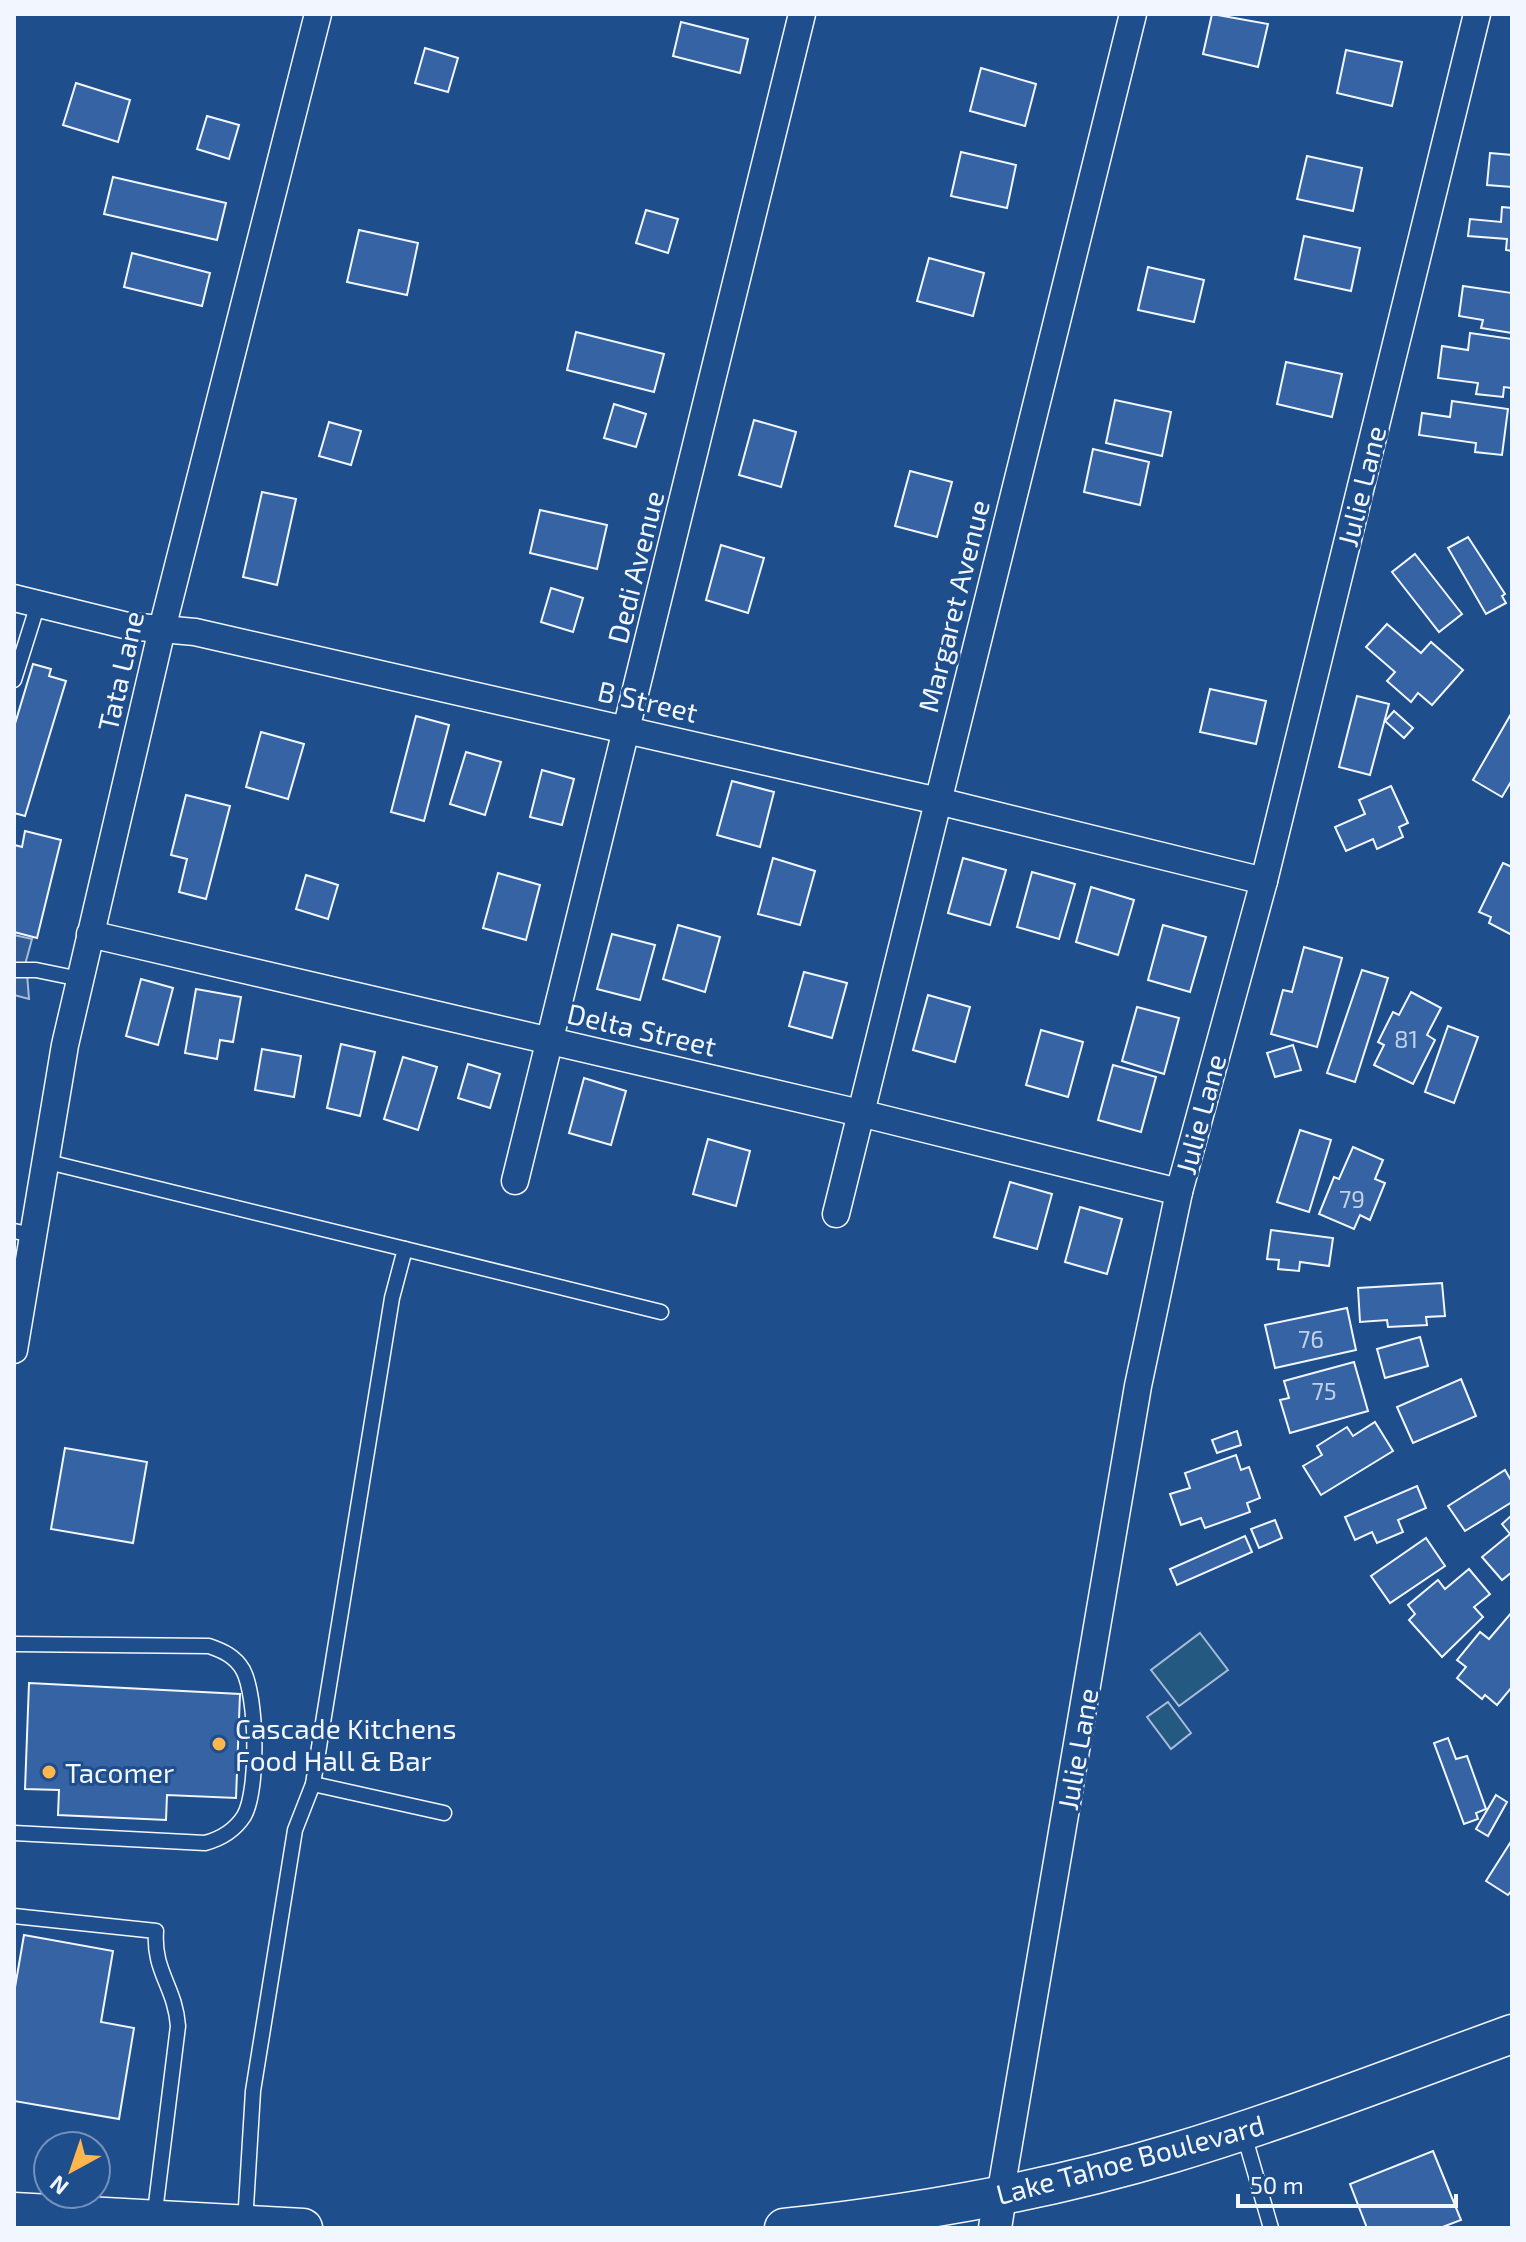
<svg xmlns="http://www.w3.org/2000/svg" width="1526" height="2242" viewBox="0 0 1526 2242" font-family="'Exo 2',sans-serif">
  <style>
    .green { fill: #245a82; stroke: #a8bbd7; stroke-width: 2 }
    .parking { fill: #305b95; stroke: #a8bbd7; stroke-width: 2 }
    .building { fill: #3563a3; stroke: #f2f6ff; stroke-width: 2 }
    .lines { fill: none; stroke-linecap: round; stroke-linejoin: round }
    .service-casing { stroke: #f2f6ff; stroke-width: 17 }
    .minor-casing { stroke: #f2f6ff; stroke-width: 29 }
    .tertiary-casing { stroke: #f2f6ff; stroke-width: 35 }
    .secondary-casing { stroke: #f2f6ff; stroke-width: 41 }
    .service { stroke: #1f4e8c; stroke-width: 14 }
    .minor { stroke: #1f4e8c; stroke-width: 26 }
    .tertiary { stroke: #1f4e8c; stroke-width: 32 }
    .secondary { stroke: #1f4e8c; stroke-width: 38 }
    .poi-dot { fill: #ffb74d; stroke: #1f4e8c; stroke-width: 3 }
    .labels { text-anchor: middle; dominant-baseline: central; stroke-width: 6; stroke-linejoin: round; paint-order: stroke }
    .number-label { font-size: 24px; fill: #c3d1e8 }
    .street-label { font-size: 28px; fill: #f2f6ff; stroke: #1f4e8c }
    .poi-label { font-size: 28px; fill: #f2f6ff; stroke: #1f4e8c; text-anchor: start }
  </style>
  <rect width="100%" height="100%" fill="#1f4e8c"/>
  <!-- green -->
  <g class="green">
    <polygon points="1200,1633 1228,1670 1179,1706 1151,1670"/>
    <polygon points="1168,1702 1191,1733 1171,1749 1147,1717"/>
  </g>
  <!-- parking -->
  <polygon class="parking" points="14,935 32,939 26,961 29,999 14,995"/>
  <!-- building -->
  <g class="building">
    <polygon points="1212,14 1268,24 1258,67 1203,54"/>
    <polygon points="681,22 748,39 740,73 673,56"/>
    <polygon points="425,48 458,58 448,92 415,83"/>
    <polygon points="1346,50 1402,62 1392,106 1337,93"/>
    <polygon points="981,68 1036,84 1025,126 970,111"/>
    <polygon points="76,83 130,100 118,142 63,125"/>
    <polygon points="207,116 239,125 229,159 197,149"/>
    <polygon points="961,152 1016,165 1007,208 951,196"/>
    <polygon points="1490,153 1512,155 1512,187 1487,185"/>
    <polygon points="1307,156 1362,168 1353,211 1297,199"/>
    <polygon points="113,177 226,203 217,240 104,214"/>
    <polygon points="1502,207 1512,208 1512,251 1506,250 1507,239 1468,236 1470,219 1501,222"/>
    <polygon points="646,210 678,219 668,253 636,243"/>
    <polygon points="359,230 418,243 407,295 347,282"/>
    <polygon points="1304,236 1360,248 1351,291 1295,279"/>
    <polygon points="132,253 210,273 202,306 124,287"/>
    <polygon points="929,258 984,273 973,316 917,301"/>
    <polygon points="1148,267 1204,280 1194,322 1138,310"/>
    <polygon points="1463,286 1512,293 1512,333 1481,328 1483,320 1459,316"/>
    <polygon points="576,332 664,354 654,392 567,370"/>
    <polygon points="1470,333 1512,339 1512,388 1504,387 1503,397 1476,394 1478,383 1438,378 1442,346 1468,350"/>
    <polygon points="1286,362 1342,374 1332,417 1277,404"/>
    <polygon points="1115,400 1171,412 1162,456 1106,443"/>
    <polygon points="1452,401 1508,409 1502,455 1475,452 1476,443 1419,435 1422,413 1450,417"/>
    <polygon points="614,404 646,414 636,447 604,438"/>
    <polygon points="754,420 796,432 781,487 739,475"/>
    <polygon points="329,422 361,431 351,465 319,456"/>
    <polygon points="1093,449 1149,462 1140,505 1084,492"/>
    <polygon points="910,471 952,482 937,537 895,526"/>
    <polygon points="262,492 296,499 277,585 243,577"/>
    <polygon points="540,510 607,525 597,569 530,553"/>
    <polygon points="1468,537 1505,594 1502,596 1506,603 1486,614 1448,548"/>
    <polygon points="721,545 764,558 748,613 706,600"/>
    <polygon points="1415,554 1462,614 1439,632 1392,572"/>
    <polygon points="551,588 583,598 573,632 541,622"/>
    <polygon points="1387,624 1421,653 1431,642 1463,670 1432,705 1418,693 1411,702 1387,681 1395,672 1366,647"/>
    <polygon points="33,664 51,669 49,676 66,681 25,816 14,813 14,727"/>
    <polygon points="1210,689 1266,701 1256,744 1200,732"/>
    <polygon points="1357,696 1389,704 1370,775 1339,767"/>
    <polygon points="1394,711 1413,728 1404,738 1385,721"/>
    <polygon points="1511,714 1512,780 1502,797 1473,780"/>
    <polygon points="416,716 449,725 424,821 391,812"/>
    <polygon points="261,732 304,744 288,799 246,787"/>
    <polygon points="466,752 501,762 485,815 450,804"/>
    <polygon points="542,770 574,779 562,825 530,817"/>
    <polygon points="732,781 774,792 760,847 717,835"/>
    <polygon points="1391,786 1408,823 1399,827 1403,837 1377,849 1373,839 1346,851 1335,827 1365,814 1359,800"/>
    <polygon points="186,795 230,806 206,899 179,892 187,859 171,855"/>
    <polygon points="25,831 61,840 37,938 14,932 14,851 15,845 22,847"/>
    <polygon points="773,858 815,871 800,925 758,914"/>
    <polygon points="963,858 1006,870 990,925 948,913"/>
    <polygon points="1503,863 1512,867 1512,935 1489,923 1491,917 1479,912"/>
    <polygon points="1032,872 1075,884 1059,939 1017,927"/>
    <polygon points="498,873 540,885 526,940 483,928"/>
    <polygon points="306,875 338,885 328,919 296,909"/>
    <polygon points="1091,887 1134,900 1118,955 1076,942"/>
    <polygon points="678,925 720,937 705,992 663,979"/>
    <polygon points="1163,925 1206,937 1190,992 1148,980"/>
    <polygon points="612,934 655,945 640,1000 597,989"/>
    <polygon points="1304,947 1342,958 1317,1047 1271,1034 1283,990 1292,992"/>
    <polygon points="1362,970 1388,978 1355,1082 1327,1073"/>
    <polygon points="804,972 847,983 832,1038 789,1026"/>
    <polygon points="141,979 173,988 158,1045 126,1036"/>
    <polygon points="196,989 241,997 233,1042 220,1040 217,1059 185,1053"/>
    <polygon points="1411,992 1441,1008 1427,1035 1435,1040 1413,1084 1374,1065 1384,1045 1378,1042 1393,1012 1399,1015"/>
    <polygon points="928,995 970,1007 955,1062 913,1050"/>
    <polygon points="1137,1007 1179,1018 1164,1074 1122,1061"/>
    <polygon points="1448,1026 1478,1037 1454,1103 1425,1092"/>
    <polygon points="1041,1030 1083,1042 1068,1097 1026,1085"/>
    <polygon points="341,1044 375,1052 360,1116 327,1108"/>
    <polygon points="1293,1045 1301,1070 1275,1077 1267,1053"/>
    <polygon points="262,1049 301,1056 294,1097 255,1090"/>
    <polygon points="403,1057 437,1067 418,1130 384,1119"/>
    <polygon points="468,1064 500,1074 490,1108 458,1098"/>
    <polygon points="1113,1065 1156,1077 1141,1132 1098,1120"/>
    <polygon points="584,1078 626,1091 611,1145 569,1133"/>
    <polygon points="1300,1130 1331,1140 1309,1212 1277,1202"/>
    <polygon points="708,1139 750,1151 736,1206 693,1194"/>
    <polygon points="1353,1147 1383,1160 1375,1179 1385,1183 1370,1220 1360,1215 1354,1229 1319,1214 1334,1177 1339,1179"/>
    <polygon points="1010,1182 1052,1194 1037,1249 994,1237"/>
    <polygon points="1080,1207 1122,1219 1107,1274 1065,1262"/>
    <polygon points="1271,1230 1333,1238 1329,1266 1300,1262 1299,1271 1278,1269 1279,1260 1267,1259"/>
    <polygon points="1442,1283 1445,1316 1426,1317 1427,1325 1388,1327 1387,1320 1360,1322 1358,1288"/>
    <polygon points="1347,1308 1356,1350 1275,1368 1265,1325"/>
    <polygon points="1420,1337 1428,1366 1385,1378 1377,1349"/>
    <polygon points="1354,1362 1368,1411 1290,1433 1280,1400 1289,1398 1284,1381"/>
    <polygon points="1461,1379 1476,1416 1413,1443 1397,1407"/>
    <polygon points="1375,1422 1393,1451 1321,1495 1303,1466 1322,1455 1317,1446 1347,1427 1353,1436"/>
    <polygon points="1237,1431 1241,1445 1217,1453 1212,1440"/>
    <polygon points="65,1448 147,1462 133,1543 51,1529"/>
    <polygon points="1236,1455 1241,1470 1249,1467 1260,1498 1247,1503 1250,1512 1205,1528 1201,1518 1181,1525 1170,1494 1190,1488 1185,1473"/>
    <polygon points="1505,1470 1512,1482 1512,1502 1465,1531 1448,1506"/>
    <polygon points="1417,1486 1426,1508 1398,1520 1403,1532 1377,1543 1372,1532 1355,1540 1345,1517"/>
    <polygon points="1512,1515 1512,1572 1502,1580 1482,1557 1510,1534 1502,1524"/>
    <polygon points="1275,1520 1282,1538 1259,1548 1251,1529"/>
    <polygon points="1245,1536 1252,1552 1177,1585 1170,1569"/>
    <polygon points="1426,1538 1445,1566 1390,1603 1371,1576"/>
    <polygon points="1469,1569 1490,1594 1474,1607 1483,1617 1442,1657 1409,1620 1415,1614 1408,1605 1438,1580 1445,1589"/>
    <polygon points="1512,1612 1512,1687 1497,1705 1485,1695 1482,1699 1457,1678 1466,1667 1457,1660 1480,1632 1489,1639"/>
    <polygon points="29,1683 240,1694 236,1798 167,1795 166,1820 58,1815 59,1790 25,1789"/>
    <polygon points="1448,1738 1456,1759 1467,1756 1486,1809 1476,1813 1478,1819 1464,1824 1434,1743"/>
    <polygon points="1496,1795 1507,1802 1488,1836 1476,1829"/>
    <polygon points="1512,1840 1512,1890 1508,1895 1486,1881"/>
    <polygon points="24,1935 113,1951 101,2022 134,2028 119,2119 14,2101 14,1993"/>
    <polygon points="1433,2151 1461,2220 1440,2228 1367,2228 1350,2184"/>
  </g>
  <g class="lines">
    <!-- service casing -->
    <g class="service-casing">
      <g id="service">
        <polyline points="14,680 38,604"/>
        <polyline points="14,970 36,970 80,979"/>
        <polyline points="44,1161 405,1249 392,1298 313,1784"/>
        <polyline points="14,1231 32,1235"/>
        <polyline points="405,1249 661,1312"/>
        <path d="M 14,1644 L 209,1646 C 223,1651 235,1656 243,1670 C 257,1696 259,1790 244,1816 C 235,1830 220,1839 205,1843 L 14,1833"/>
        <path d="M 14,1916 L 156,1931 C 153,1972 175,1986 178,2026 L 154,2220"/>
        <polyline points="1243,2131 1271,2228"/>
        <polyline points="245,2223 253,2091 295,1830 313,1784 444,1813"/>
      </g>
    </g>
    <!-- minor casing -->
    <g class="minor-casing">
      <g id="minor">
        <polyline points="14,598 128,626 195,632 938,801 1264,881"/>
        <polyline points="90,934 860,1113 1179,1192"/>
        <polyline points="515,1181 802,14"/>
        <polyline points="836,1214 1133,14"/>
        <polyline points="14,1350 65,1045 162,629 318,14"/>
        <polyline points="1000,2196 1138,1386 1179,1192 1264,881 1477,14"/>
      </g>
    </g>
    <!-- tertiary casing -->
    <g class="tertiary-casing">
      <polyline id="tertiary" points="995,2228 1000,2196"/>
    </g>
    <!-- secondary casing -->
    <g class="secondary-casing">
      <g id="secondary">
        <polyline points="14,2212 303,2228"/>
        <path d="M 784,2228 C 915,2214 1046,2191 1173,2153 C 1287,2119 1399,2075 1512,2034"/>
      </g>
    </g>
    <!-- service -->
    <use href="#service" class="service"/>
    <!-- minor -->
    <use href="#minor" class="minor"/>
    <!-- tertiary -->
    <use href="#tertiary" class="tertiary"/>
    <!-- secondary -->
    <use href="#secondary" class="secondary"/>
  </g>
  <!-- markers -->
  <g class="poi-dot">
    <circle cx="219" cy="1744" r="8"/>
    <circle cx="49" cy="1772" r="8"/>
  </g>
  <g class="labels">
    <!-- number labels -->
    <g class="number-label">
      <text x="1406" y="1038">81</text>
      <text x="1352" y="1198">79</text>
      <text x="1311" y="1338">76</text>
      <text x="1324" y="1390">75</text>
    </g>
    <!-- street labels -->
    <g class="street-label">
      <text transform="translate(1361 486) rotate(-76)">Julie Lane</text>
      <text transform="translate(635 567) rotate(-76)">Dedi Avenue</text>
      <text transform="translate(953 606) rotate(-76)">Margaret Avenue</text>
      <text transform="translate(120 671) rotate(-77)">Tata Lane</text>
      <text transform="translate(648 701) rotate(13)">B Street</text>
      <text transform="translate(642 1029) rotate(13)">Delta Street</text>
      <text transform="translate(1200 1114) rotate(-75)">Julie Lane</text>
      <text transform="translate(1077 1749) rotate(-80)">Julie Lane</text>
      <text transform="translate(1130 2159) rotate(-15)">Lake Tahoe Boulevard</text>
    </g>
    <!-- poi labels -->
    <g class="poi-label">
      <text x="235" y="1728">Cascade Kitchens<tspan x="235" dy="32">Food Hall &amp; Bar</tspan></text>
      <text x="65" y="1772">Tacomer</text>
    </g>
  </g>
  <!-- border -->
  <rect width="1526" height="2242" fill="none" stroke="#f2f6ff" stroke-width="32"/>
  <!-- north arrow -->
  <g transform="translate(72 2170) rotate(220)"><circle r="38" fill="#1f4e8c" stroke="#7391ba" stroke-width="2"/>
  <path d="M0-6L14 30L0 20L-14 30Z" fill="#ffb74d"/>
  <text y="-12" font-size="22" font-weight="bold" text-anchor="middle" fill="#f2f6ff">N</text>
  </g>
  <!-- scale -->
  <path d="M1238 2194v12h218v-12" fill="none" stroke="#f2f6ff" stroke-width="4"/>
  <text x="1250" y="2194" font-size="24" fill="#f2f6ff" stroke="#1f4e8c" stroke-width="6" paint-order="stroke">50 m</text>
</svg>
